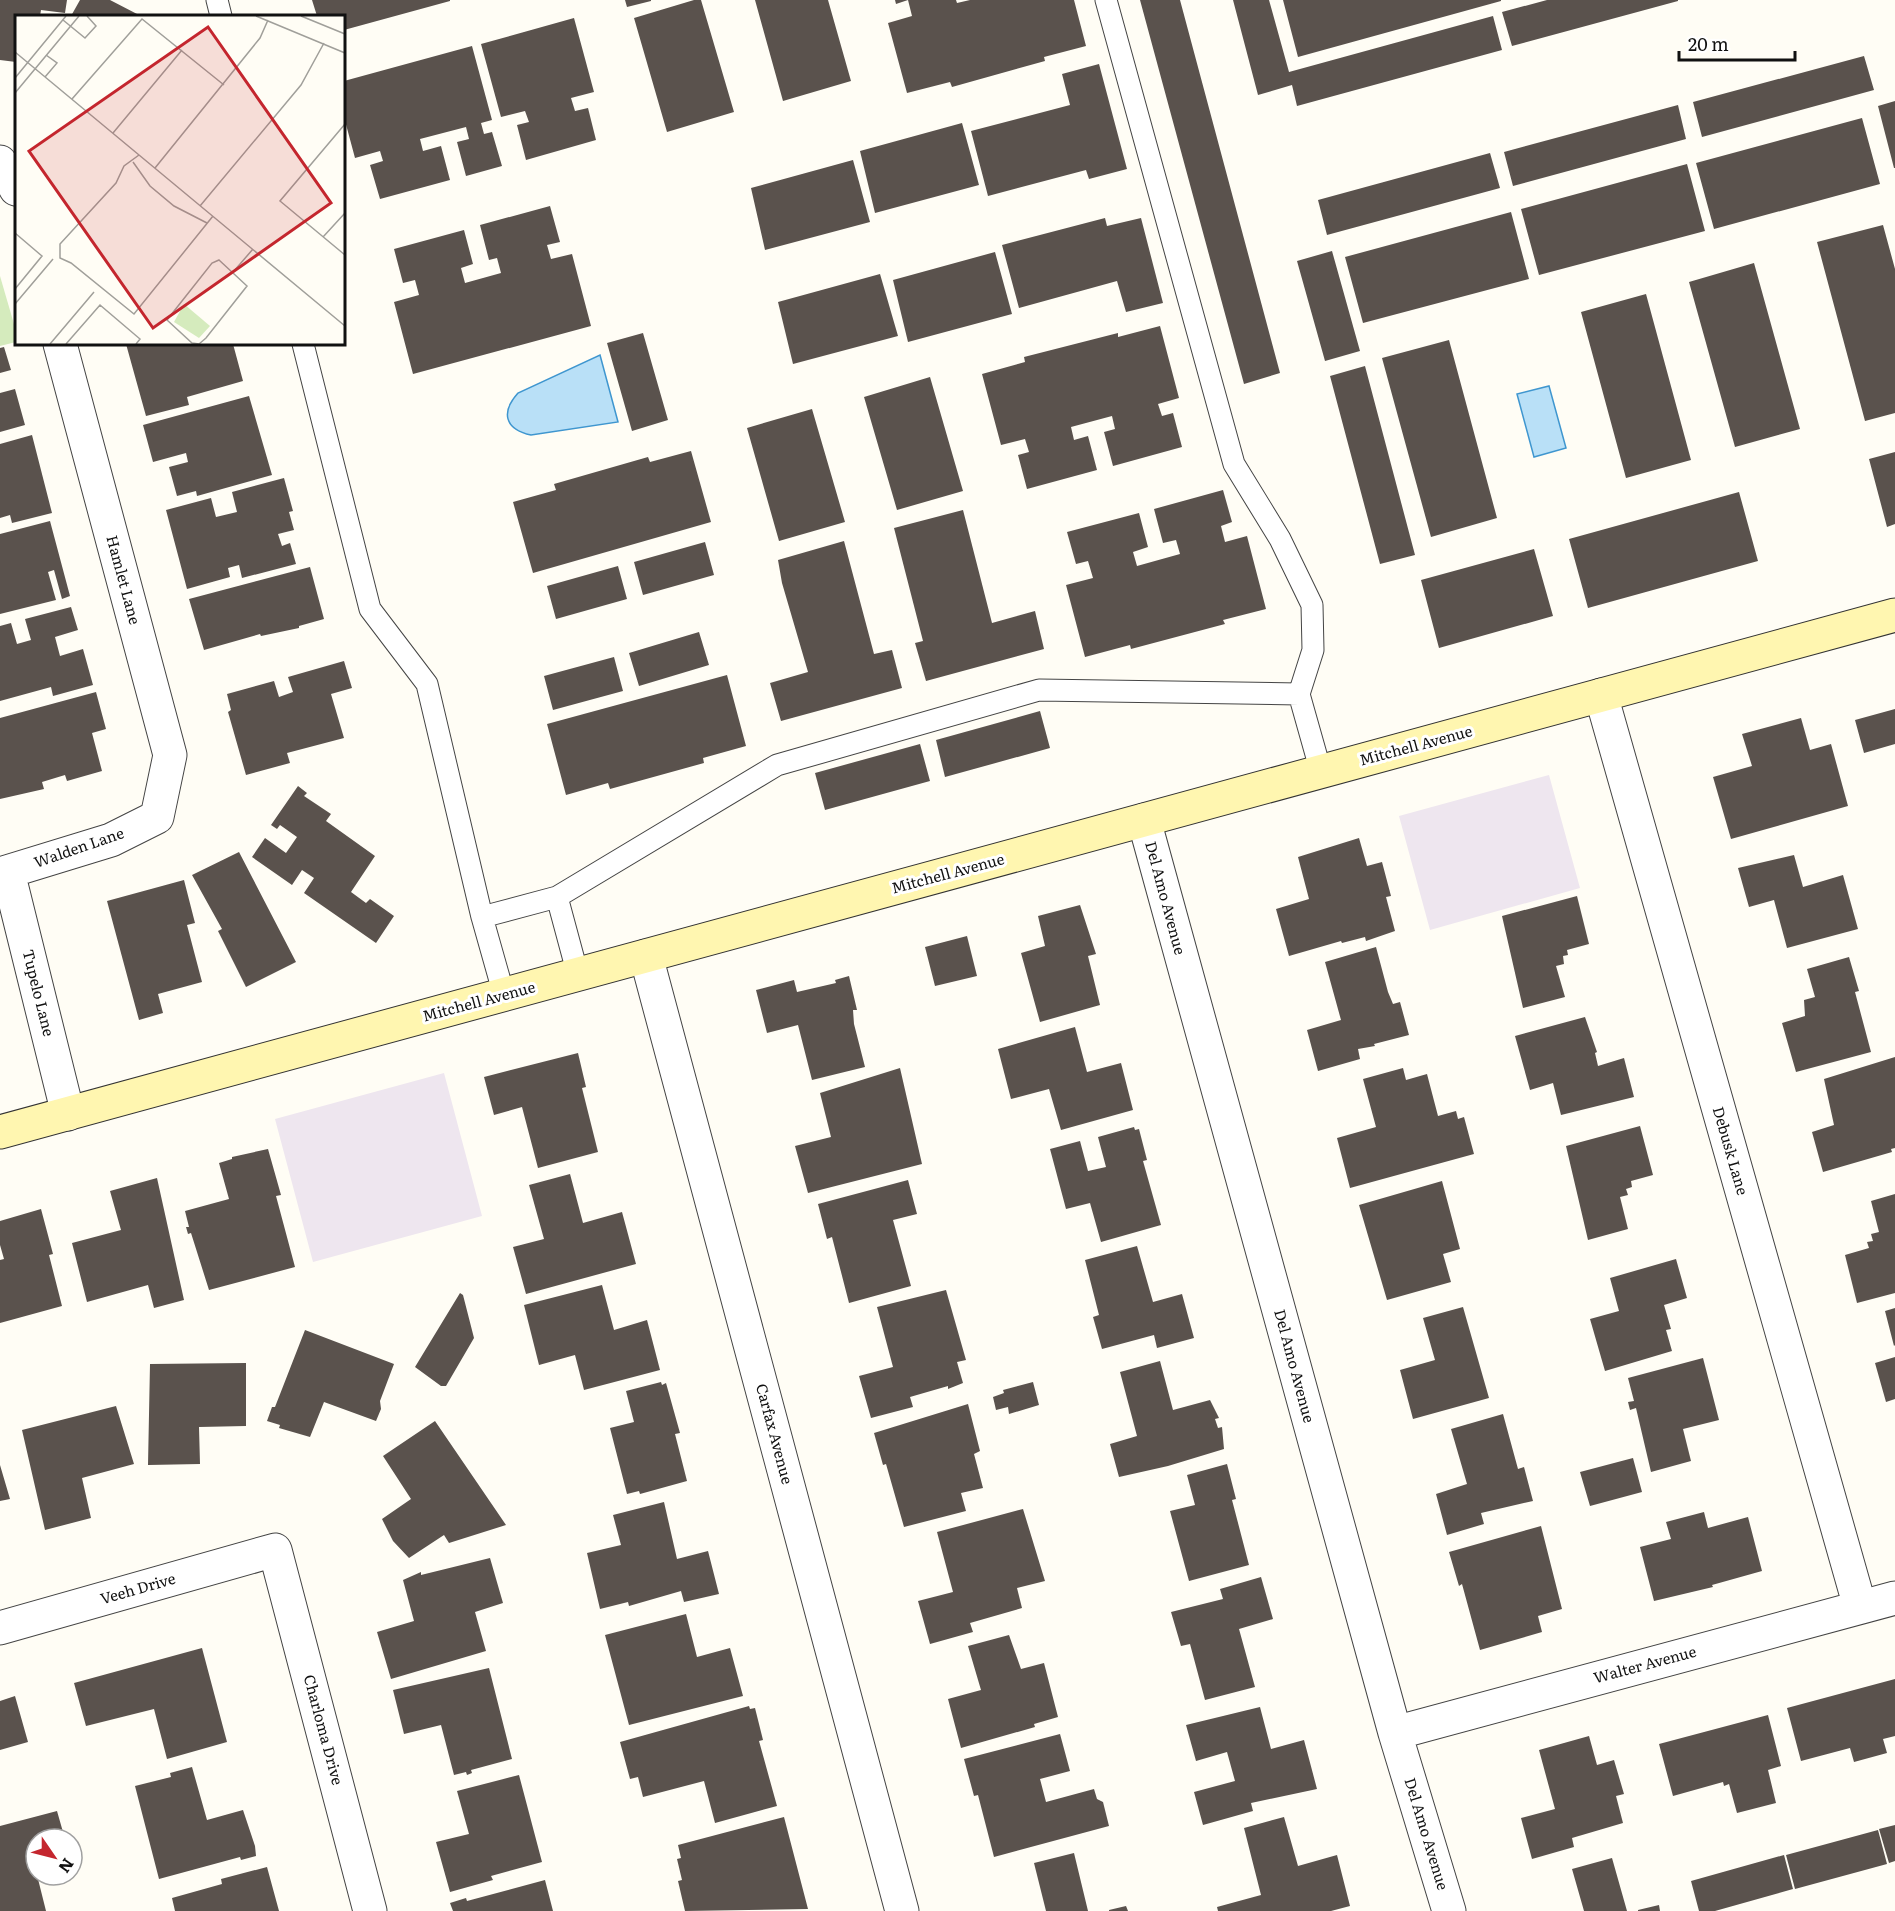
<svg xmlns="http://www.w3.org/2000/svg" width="1895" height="1911" font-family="Literata,serif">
  <rect width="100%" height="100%" fill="#fffdf5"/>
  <!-- industrial -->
  <path fill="#eee6ef" d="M1549 775 1580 888 1430 930 1399 816Z
    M444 1073 482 1216 313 1262 275 1119Z"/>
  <!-- green -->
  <path fill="#d5ebbd" d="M0 276 16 331V342L0 346Z"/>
  <!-- water -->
  <path fill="#b9e0f7" stroke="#3f96cf" stroke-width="1.5" d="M600 355 618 422 531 435C504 429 501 412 518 393Z
    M1549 386 1566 448 1534 457 1517 394Z"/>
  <!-- building -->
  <path fill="#5a524d" d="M0 0H67L65 13 41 10 40 16H16V62L0 60Z
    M80 0H110L139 15 71 16Z
    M312 0H450V1L344 30V16H317Z
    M625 0H651V1L627 7Z
    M694 0H701L734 112 667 132 634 18Z
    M755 0H828L851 81 783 101Z
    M895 0H956L957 3 970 0H1074L1086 46 1044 57 1045 61 952 87 950 82 907 93 888 23 912 16 908 0 896 4Z
    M1140 0H1180L1280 373 1244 384Z
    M1233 0H1269L1289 72 1493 16 1502 50 1297 106 1292 85 1258 95Z
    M1283 0H1501V1L1298 57Z
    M1547 0H1678V1L1512 46 1502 12Z
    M574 18 594 92 571 98 575 111 588 108 596 140 526 160 517 125 529 122 525 111 501 117 481 44Z
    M472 46 492 120 481 123 484 134 492 132 502 166 466 176 457 142 469 139 466 127 420 139 423 151 441 146 450 180 380 199 370 165 383 161 380 151 355 158 344 117V81Z
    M1864 56 1874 90 1702 137 1693 102Z
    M1099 64 1127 169 1089 179 1086 170 988 196 971 131 1070 105 1062 74Z
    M1895 101V168H1894L1878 106Z
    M1678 105 1686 139 1513 186 1504 152Z
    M1862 118 1880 184 1714 229 1696 163Z
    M962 123 979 185 875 213 860 151Z
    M1490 153 1500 188 1327 235 1318 200Z
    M853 160 870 222 765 250 751 188Z
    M1687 164 1705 231 1539 275 1521 209Z
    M550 206 560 242 547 245 551 259 572 254 591 326 413 374 394 302 419 295 415 280 403 283 394 249 464 230 473 264 461 268 465 283 501 273 497 258 489 260 480 225Z
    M1511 212 1529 279 1363 323 1345 257Z
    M1105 218 1107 226 1141 218 1163 303 1126 312 1117 281 1019 308 1002 245Z
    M1883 225 1895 269V413L1865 421 1817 242Z
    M1332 251 1360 351 1325 361 1297 261Z
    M995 252 1012 314 908 342 893 280Z
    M1754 263 1800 429 1735 447 1689 282Z
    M880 274 898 336 793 364 778 302Z
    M1646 294 1691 460 1626 478 1581 312Z
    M1160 326 1179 398 1158 404 1162 416 1173 413 1182 447 1113 466 1104 432 1115 429 1112 416 1071 427 1074 440 1088 436 1097 470 1027 489 1018 455 1029 452 1025 439 1001 445 982 374 1025 362 1024 357 1118 333V337Z
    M643 333 668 420 632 431 607 343Z
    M1449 340 1497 518 1431 537 1382 358Z
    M126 344H233L243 381 187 397 189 405 146 416Z
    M4 347 11 370 0 373V348Z
    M1365 366 1415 555 1380 564 1330 376Z
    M930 377 963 491 897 510 864 397Z
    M15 389 25 425 0 432V393Z
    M249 396 272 475 197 496 196 491 177 496 169 467 188 462 186 453 153 462 143 425Z
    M812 409 845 522 779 541 747 428Z
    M32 435 52 513 12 523 10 515 0 518V444Z
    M691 451 711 522 533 573 513 502 556 490 554 484 648 457 650 462Z
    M1895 452V524L1887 527 1869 459Z
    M284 478 293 511 289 512 294 530 278 534 282 546 290 543 296 564 242 578 239 565 228 568 230 577 187 589 166 510 211 498 216 517 237 512 232 492Z
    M1223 490 1232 522 1221 526 1225 542 1247 536 1266 609 1223 620 1225 624 1131 649 1130 645 1085 657 1066 585 1093 578 1088 561 1076 564 1067 532 1139 513 1148 547 1133 552 1137 566 1180 554 1176 540 1163 543 1154 509Z
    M1739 492 1758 561 1588 608 1569 539Z
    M963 510 992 623 1035 611 1044 649 926 681 915 643 923 641 894 528Z
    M50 521 70 596 62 599 54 570 48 572 56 600 0 614V534Z
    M844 541 874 654 892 650 902 688 781 721 770 683 808 672 782 583 778 560Z
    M705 542 714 575 643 595 634 562Z
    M1534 549 1553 616 1439 648 1421 580Z
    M618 566 627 599 556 619 547 586Z
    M310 567 324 619 299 626V628L261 636 260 634 204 650 189 599Z
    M71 607 78 630 55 637 60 656 83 649 93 685 53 696 51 687 0 701V626L11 623 17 644 31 640 25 619Z
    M699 632 709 665 639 686 629 653Z
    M614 657 623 691 553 710 544 676Z
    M344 661 352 688 331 694 344 738 287 753 290 763 246 775 228 712 231 710 227 694 274 681 279 697 293 692 288 677Z
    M727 675 746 746 703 758 704 763 610 789 608 783 566 795 547 724Z
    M96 692 106 729 92 733 102 771 67 781 65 775 42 782 44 789 0 799V718Z
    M1895 709V744L1864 753 1855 720Z
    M1040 711 1050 748 945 777 936 740Z
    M1801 718 1810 750 1831 744 1848 806 1731 839 1713 777 1752 766 1742 734Z
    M920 744 930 781 825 810 815 773Z
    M298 786 307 793 304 796 331 814 326 821 375 856 351 892 366 903 370 899 394 916 376 943 304 893 314 878 302 870 292 885 252 857 265 838 286 853 297 837 280 825 277 829 271 825Z
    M1359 838 1367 866 1382 862 1391 896 1386 897 1395 931 1366 941 1365 937 1342 943 1341 941 1289 956 1276 909 1309 899 1298 857Z
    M239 852 296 962 246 987 218 931 222 929 192 875Z
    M1794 855 1803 887 1843 875 1858 929 1787 948 1774 900 1749 907 1738 868Z
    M184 880 195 923 187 925 202 982 158 994 163 1013 139 1020 107 901Z
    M1577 896 1589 944 1567 950 1568 955 1563 956 1564 964 1556 966 1565 997 1523 1008 1502 916Z
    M1080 905 1096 954 1088 956 1100 1005 1040 1022 1021 953 1045 946 1038 916Z
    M967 936 977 976 935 986 925 947Z
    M1376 947 1388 992 1393 1004 1400 1002 1409 1035 1374 1044 1375 1046 1358 1049 1360 1059 1318 1071 1307 1030 1341 1020 1325 962Z
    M1849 957 1859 991 1855 992 1871 1052 1796 1072 1782 1023 1805 1016 1804 1000 1815 997 1807 969Z
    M849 976 857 1010H853L854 1024 865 1067 812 1080 798 1025 767 1033 756 990 794 980 797 992 836 983 835 980Z
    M1585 1017 1597 1052 1595 1053 1598 1066 1624 1058 1634 1097 1561 1115 1553 1083 1530 1090 1515 1036Z
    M1075 1027 1087 1072 1121 1063 1133 1110 1061 1130 1049 1089 1011 1099 998 1049Z
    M578 1053 586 1087 582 1088 598 1152 538 1168 522 1107 494 1115 484 1077Z
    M1895 1057V1148L1891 1149 1892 1152 1823 1172 1812 1132 1834 1125 1824 1079Z
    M900 1068 922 1164 808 1193 795 1146 831 1137 820 1093Z
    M1403 1068 1406 1080 1427 1074 1438 1116 1456 1111 1458 1119 1464 1117 1474 1154 1350 1188 1337 1138 1376 1127 1363 1079Z
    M1640 1126 1653 1175 1631 1181 1632 1187 1626 1189 1628 1195 1620 1197 1628 1229 1588 1240 1566 1146Z
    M1134 1127 1135 1130 1139 1129 1147 1160 1143 1161 1161 1225 1101 1242 1090 1203 1066 1209 1050 1149 1080 1141 1088 1171 1106 1167 1098 1137Z
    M268 1149 281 1195 276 1196 295 1267 209 1290 191 1233 188 1234 186 1227H189L185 1211 229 1199 219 1163 232 1159V1157Z
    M570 1174 583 1223 622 1212 636 1264 526 1294 513 1247 544 1239 529 1185Z
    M157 1178 184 1300 154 1308 148 1285 87 1302 72 1243 121 1230 110 1191Z
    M908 1180 917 1214 893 1220 911 1286 849 1303 832 1237 827 1239 818 1204Z
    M1442 1181 1460 1249 1443 1254 1451 1282 1387 1300 1359 1205Z
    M1895 1194V1293L1857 1303 1845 1255 1869 1248 1867 1242 1873 1241 1871 1234 1879 1232 1871 1201Z
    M41 1209 53 1254 49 1255 62 1306 0 1323V1260L4 1259 0 1245V1221Z
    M1137 1246 1153 1302 1182 1294 1194 1338 1157 1348 1154 1335 1102 1349 1093 1317 1099 1315 1085 1260Z
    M1676 1259 1687 1298 1664 1305 1671 1329 1666 1330 1672 1351 1605 1371 1590 1319 1619 1311 1610 1278Z
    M602 1285 614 1330 647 1320 660 1370 584 1390 575 1355 539 1365 524 1305Z
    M946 1290 966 1360 957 1362 963 1383 948 1389V1386L910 1397 913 1407 871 1418 859 1376 893 1367 877 1307Z
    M460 1293 463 1295 474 1338 446 1386H441L415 1367Z
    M1463 1307 1489 1398 1413 1419 1400 1370 1435 1360 1423 1318Z
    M1895 1308V1345L1894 1346 1885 1311Z
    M305 1330 394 1364 380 1401 381 1409 376 1421 324 1402 310 1437 279 1428 280 1425 267 1421 272 1407H275Z
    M1895 1357V1399L1886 1402 1875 1363Z
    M1703 1358 1719 1420 1683 1429 1691 1461 1651 1472 1636 1408 1630 1410 1628 1402 1634 1401 1628 1378Z
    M1160 1361 1173 1410 1210 1400 1219 1418 1215 1419 1218 1428 1222 1427 1224 1449 1168 1466 1119 1477 1110 1444 1137 1436 1120 1372Z
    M246 1363V1426L199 1427 200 1464 148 1465 150 1364Z
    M661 1382 662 1385 666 1383 680 1433 675 1434 687 1481 640 1494 639 1491 627 1494 610 1428 634 1422 626 1391Z
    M1033 1382 1039 1405 1009 1414 1008 1407 996 1410 993 1397 1004 1393 1003 1390Z
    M968 1404 980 1451 974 1454 983 1488 961 1493 966 1511 904 1527 886 1464 883 1465 874 1433Z
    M116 1406 134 1464 82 1478 91 1518 45 1530 22 1430Z
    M1503 1414 1518 1469 1524 1467 1533 1501 1481 1513 1484 1524 1447 1535 1436 1494 1467 1484 1451 1429Z
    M435 1421 506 1525 449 1543 444 1535 409 1558 393 1541 382 1519 411 1499 383 1456Z
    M1633 1458 1642 1492 1590 1506 1580 1472Z
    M1227 1464 1236 1499 1232 1500 1249 1565 1189 1581 1170 1511 1195 1505 1187 1475Z
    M0 1465 10 1499 0 1501Z
    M664 1502 677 1559 708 1551 719 1594 684 1602 681 1591 629 1606 628 1602 600 1609 587 1553 621 1545 613 1515Z
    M1023 1509 1045 1581 1017 1588 1022 1608 970 1623 973 1632 930 1644 918 1601 953 1592 937 1532Z
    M1704 1512 1708 1528 1748 1517 1762 1571 1712 1585 1713 1587 1654 1601 1640 1547 1671 1539 1666 1522Z
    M1541 1526 1562 1609 1538 1616 1542 1632 1480 1650 1462 1584 1459 1586 1449 1552Z
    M490 1558 503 1603 475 1612 486 1651 391 1679 377 1632 414 1621 403 1580 421 1572V1575Z
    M1261 1577 1273 1619 1239 1629 1255 1687 1205 1700 1190 1644 1181 1646 1171 1612 1223 1599 1220 1589Z
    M686 1614 697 1657 730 1648 743 1696 629 1725 605 1635Z
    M1009 1635 1021 1669 1044 1663 1058 1717 1034 1724 1035 1727 961 1748 948 1699 981 1690 968 1646Z
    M202 1648 227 1742 167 1759 154 1709 86 1726 74 1683Z
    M489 1668 512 1759 471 1770 472 1773 467 1775 466 1772 454 1775 441 1725 404 1734 393 1690Z
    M1895 1679V1736L1883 1739 1887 1753 1854 1762 1850 1748 1801 1761 1787 1708Z
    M15 1696 28 1742 0 1750V1701Z
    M749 1706 750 1709 755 1708 763 1740 759 1741 777 1806 715 1823 704 1781 643 1797 638 1777 630 1779 620 1742Z
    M1260 1707 1271 1749 1304 1740 1317 1789 1251 1803 1253 1811 1203 1825 1194 1792 1235 1781 1227 1752 1196 1761 1186 1725Z
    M1768 1715 1781 1766 1768 1770 1776 1803 1737 1813 1729 1784 1724 1786 1723 1782 1673 1796 1659 1744Z
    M1060 1734 1070 1771 1040 1779 1046 1802 1094 1789 1097 1799 1103 1802 1109 1826 994 1857 978 1795 974 1796 964 1759Z
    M1589 1736 1597 1765 1614 1760 1624 1794 1616 1796 1623 1823 1572 1838 1574 1847 1532 1859 1521 1818 1555 1809 1539 1750Z
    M192 1767 207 1820 243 1810 255 1846 256 1856 241 1860 240 1857 159 1879 135 1786 171 1777 170 1773Z
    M519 1775 542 1862 491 1876 493 1880 450 1892 436 1842 469 1834 457 1791Z
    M57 1811 65 1839H36V1875H48L38 1879 46 1911H0V1826Z
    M784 1817 808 1909 685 1911 678 1881 682 1880 677 1859 681 1858 678 1845Z
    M1284 1817 1298 1866 1337 1855 1350 1906 1331 1911H1218L1217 1907 1261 1895 1244 1828Z
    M1895 1825V1861L1889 1863 1879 1829Z
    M1878 1830 1887 1864 1795 1889 1786 1855Z
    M1074 1853 1088 1911H1046L1034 1863Z
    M1784 1855 1793 1889 1715 1911H1699L1691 1881Z
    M1612 1858 1627 1911H1584L1572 1869Z
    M267 1867 279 1911H175L172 1898 222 1884 221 1879Z
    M545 1880 553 1911H453L450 1903 466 1898 467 1901Z
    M1659 1905 1660 1911H1638V1910Z
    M1126 1906 1128 1911H1109V1910Z"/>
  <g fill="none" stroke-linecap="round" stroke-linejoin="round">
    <defs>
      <path id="lane" d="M217 0 221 16
        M1106 0 1234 464 1280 539 1312 605 1313 650 1299 694 1321 772
        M303 344 370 609 427 684 482 917 504 995
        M557 897 578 975
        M482 917 557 897 777 765 1039 690 1299 694"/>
      <path id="street" d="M0 162 16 189
        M1601 695 1860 1607
        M1144 820 1395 1733 1449 1911
        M8 872 68 1114
        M0 874 111 840 157 817 170 755 60 344
        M646 956 902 1911
        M0 1628 275 1550 370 1911
        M1395 1733 1895 1598"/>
      <path id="secondary" d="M0 1132 1895 615"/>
    </defs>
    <!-- lane casing -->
    <use href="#lane" stroke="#444" stroke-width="23"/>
    <!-- street casing -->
    <use href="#street" stroke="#444" stroke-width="35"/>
    <!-- secondary casing -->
    <use href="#secondary" stroke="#333" stroke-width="35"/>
    <!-- lane -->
    <use href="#lane" stroke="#fff" stroke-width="21"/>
    <!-- street -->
    <use href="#street" stroke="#fff" stroke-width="33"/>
    <!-- secondary -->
    <use href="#secondary" stroke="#fff6b0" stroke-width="33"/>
  </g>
  <g text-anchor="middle" stroke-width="6" stroke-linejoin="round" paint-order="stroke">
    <!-- street labels -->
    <g font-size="15" fill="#111" stroke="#fff">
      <text transform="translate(123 580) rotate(75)" y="5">Hamlet Lane</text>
      <text transform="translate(1416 746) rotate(-15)" y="5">Mitchell Avenue</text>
      <text transform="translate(79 848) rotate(-19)" y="5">Walden Lane</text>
      <text transform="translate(948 874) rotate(-15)" y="5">Mitchell Avenue</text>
      <text transform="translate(1165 898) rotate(75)" y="5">Del Amo Avenue</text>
      <text transform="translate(38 993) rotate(76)" y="5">Tupelo Lane</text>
      <text transform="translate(479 1002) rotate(-15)" y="5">Mitchell Avenue</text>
      <text transform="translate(1730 1151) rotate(74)" y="5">Debusk Lane</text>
      <text transform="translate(1294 1366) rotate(75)" y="5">Del Amo Avenue</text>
      <text transform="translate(774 1434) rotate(75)" y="5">Carfax Avenue</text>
      <text transform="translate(138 1589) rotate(-16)" y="5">Veeh Drive</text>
      <text transform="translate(1645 1665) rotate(-15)" y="5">Walter Avenue</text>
      <text transform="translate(323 1730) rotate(75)" y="5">Charloma Drive</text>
      <text transform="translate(1426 1834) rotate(73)" y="5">Del Amo Avenue</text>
    </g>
  </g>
  <!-- overview -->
  <g transform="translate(15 15)">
    <rect width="330" height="330" fill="#fffdf5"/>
    <path d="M169 289 195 311 184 323 159 307Z" fill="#d5ebbd"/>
    <path fill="none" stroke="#a09f9a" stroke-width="1.5" d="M241 1 330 38M286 1 330 19M48 5 70 23 81 11 72 1M0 37 330 311M30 62 42 48 31 40M0 63 51 1M0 78 64 1M57 84 127 4 209 70M330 109 265 186 330 240M98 118 167 35M124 140 109 151 101 168 45 229V243L56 248 119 299 198 201M118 147 135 171 159 191 192 208M140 153 245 23 253 5M185 191 286 70 309 28M0 218 27 241 0 274M308 222 330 198M204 245 232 271 191 323 184 329 177 328 152 305 197 248ZM219 256 238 234M0 289 38 244M35 329 79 277M51 329 85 290 125 324 121 329"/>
    <path fill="#c4262e" fill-opacity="0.15" stroke="#c4262e" stroke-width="3" d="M193 12 316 188 138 313 14 136Z"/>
    <rect width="330" height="330" fill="none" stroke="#111" stroke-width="3"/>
  </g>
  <!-- north arrow -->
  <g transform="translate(54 1857) rotate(125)"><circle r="28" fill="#ffffff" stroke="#a0a0a0" stroke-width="1.5"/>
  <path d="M0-4.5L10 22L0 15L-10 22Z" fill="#c4262e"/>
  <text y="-9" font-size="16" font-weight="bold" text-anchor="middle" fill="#111111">N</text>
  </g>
  <!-- scale -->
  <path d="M1679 51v9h116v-9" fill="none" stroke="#111111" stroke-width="3"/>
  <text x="1688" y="51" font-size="18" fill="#111111" stroke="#ffffff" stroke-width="4.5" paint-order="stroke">20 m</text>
</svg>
